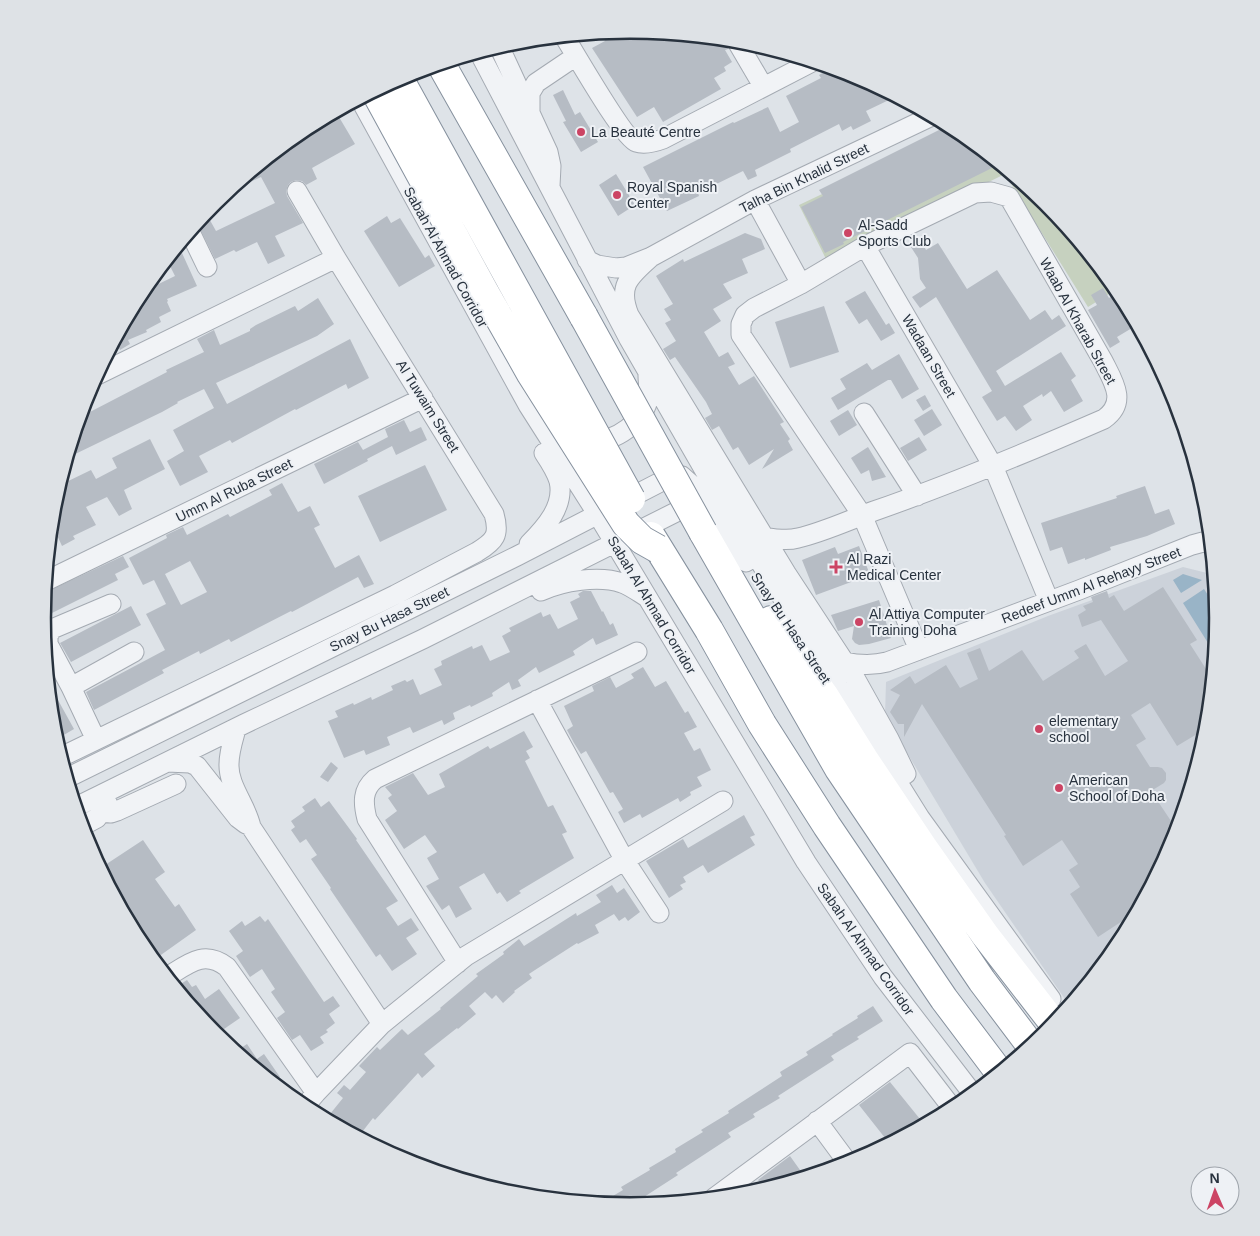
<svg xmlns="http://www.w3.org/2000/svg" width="1260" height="1236" font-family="Arial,sans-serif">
  <rect width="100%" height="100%" fill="#dee3e8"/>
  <!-- built -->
  <path fill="#ccd2da" d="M1183 567 1211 574 1214 579 1218 618 1207 733 1173 843 1119 945 1069 1005 985 883 885 716 886 682 1048 616Z"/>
  <!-- green -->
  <path fill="#c6d1bf" d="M957 130 1046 202 1117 289 1088 307 1005 174 827 261 799 205Z"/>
  <!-- water -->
  <path fill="#99b4c7" d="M1183 574 1202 580 1181 593 1173 580Z
    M1204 589 1217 609 1218 618 1215 650 1213 651 1183 603Z"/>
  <!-- building -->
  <path fill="#b6bcc4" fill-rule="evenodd" d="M630 30 725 39 728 49 725 50 732 62 724 67 726 71 714 78 721 89 663 122 654 107 637 117 592 48 605 41 600 33Z
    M831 68 834 73 840 70 855 75 887 92 891 99 866 111 871 121 853 130 851 126 842 131 839 124 790 149 791 152 755 170 757 176 748 180 743 171 698 193 699 196 667 211 643 167 733 122 734 123 768 107 780 132 799 122 786 96 821 78 819 75Z
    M563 90 575 115 580 112 598 142 581 152 563 122 566 121 553 95Z
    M336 112 355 144 312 168 317 179 306 185 302 181 296 180 291 182 288 185 286 191 287 196 303 223 275 236 285 256 268 264 257 242 236 252 234 250 215 259 197 223 206 213 216 231 275 203 261 177 239 187 237 184 269 157 270 159 291 150 287 143 304 129Z
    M949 125 957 129 983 151 992 168 843 242 844 244 825 253 801 207 823 196 819 190Z
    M616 174 635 205 618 216 599 185Z
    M387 216 391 223 400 218 425 258 429 255 435 266 399 287 364 231Z
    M745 233 761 239 765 249 742 259 748 273 723 284 732 298 713 309 721 321 704 332 719 357 728 352 735 364 728 367 739 385 754 376 784 422 780 424 790 439 788 441 793 450 762 469 774 449 749 465 738 447 733 450 719 426 712 430 705 418 712 414 706 402 675 357 670 360 663 349 676 341 665 323 671 320 664 309 673 304 656 276 683 259 684 262Z
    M919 238 926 250 938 243 967 289 997 270 1030 320 1045 310 1052 320 1059 315 1066 326 996 371 1005 386 1061 352 1076 376 1071 380 1083 401 1064 412 1051 391 1043 397 1042 394 1023 406 1032 420 1016 431 1005 416 997 421 982 397 992 391 936 297 920 308 912 297 926 288 920 279 918 258 909 244Z
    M174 252 176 256 182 253 197 286 167 299 168 301 167 302 171 311 159 317 161 322 146 330 147 332 128 340 130 344 120 350 115 340 140 293 175 276 167 260Z
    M1103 288 1109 298 1118 292 1137 325 1117 337 1120 342 1110 348 1088 310 1097 305 1091 295Z
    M865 291 886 325 889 323 895 333 881 341 867 319 859 324 845 302Z
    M318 298 334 324 317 336 216 383 227 404 350 339 369 378 348 389 346 384 296 410 295 409 232 443 230 440 199 456 208 472 180 486 167 461 184 451 173 430 214 408 204 389 177 402 178 403 162 412 67 458 84 403 88 413 167 372 166 370 204 352 197 339 214 330 220 345 250 331V329L256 325 295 306 298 311Z
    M824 306 839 352 790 368 775 322Z
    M899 354 919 389 902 399 891 380H888L838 410 831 398 846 389 840 379 867 363 872 370Z
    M925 395 931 406 923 411 916 400Z
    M932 409 942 425 924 436 914 420Z
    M848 410 857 425 839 436 830 421Z
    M404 420 410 432 421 427 427 440 396 455 392 446 367 459 368 461 324 484 314 464 358 442 363 450 388 437 385 429Z
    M919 437 927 450 908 461 900 448Z
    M150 439 165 469 124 490 132 509 119 516 107 497 86 507 96 525 73 536 75 539 62 546 56 533 59 532 52 518 53 503 58 486 91 470 96 479 117 468 112 458Z
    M868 447 886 477 872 481 869 470 861 474 851 458Z
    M425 465 447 510 380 542 358 496Z
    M282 483 298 512 310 506 320 525 314 528 335 568 359 555 374 584 364 588 358 577 292 612 291 611 231 642 229 639 200 654 199 651 162 670 164 673 94 710 86 692 165 650 146 614 166 604 154 580 143 585 129 558 167 538 166 535 183 527 187 535 228 514 230 517 272 495 269 490ZM190 561 207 592 181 605 165 574Z
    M1145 486 1155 514 1169 509 1175 524 1147 536 1110 547 1111 550 1085 560V558L1068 564 1062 547 1050 551 1041 523 1117 498 1116 496Z
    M859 546 870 575 816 595 802 560 835 547 838 554Z
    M123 556 129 567 115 574 118 580 42 618 44 593Z
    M1163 587 1197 640 1190 644 1206 669 1213 664 1207 728 1177 746 1150 703 1131 715 1146 739 1136 745 1150 767H1158L1162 768 1166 773V780L1164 783 1151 791 1177 830 1173 843 1136 912 1098 937 1070 894 1080 887 1069 870 1078 864 1062 840 1023 866 1004 836 1006 835 922 704 904 737V724H898L890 712 900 695 890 690 910 676 915 684 946 665 960 688 978 679 967 653 980 648 989 671 1022 650 1043 681 1079 658 1074 651 1086 644 1105 676 1128 661 1101 620 1082 627 1078 615 1086 610 1083 606 1093 602 1091 597 1107 591 1109 598 1114 595 1124 611Z
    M583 591H591L602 612 603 611 610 625 613 623 618 635 596 645 593 638 573 651 575 655 539 673 536 667 518 680 521 686 512 690 509 682 492 693 493 696 471 707 470 705 453 713 455 719 444 725 442 720 413 733 410 727 387 737 390 745 366 755 364 750 344 758 328 721 338 717 335 711 353 703 354 705 371 697 372 700 393 690 391 686 405 680 407 682 413 679 420 695 442 685 434 669 442 665 441 661 472 646 473 649 482 645 490 661 510 652 502 636 511 631 509 628 541 612 543 617 550 614 558 629 578 619 570 602 580 597 578 594Z
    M879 600 891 638 869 644 859 645 855 643 852 639 854 626 838 631 831 615Z
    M131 606 141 625 71 662 60 643Z
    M643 667 655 687 666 681 685 713 688 711 697 727 684 733 694 751 700 748 711 770 697 777 702 786 690 792 691 795 680 802 678 798 642 818 640 814 624 823 618 812 623 809 613 792 610 793 586 751 581 754 574 743 567 730 573 726 564 706 594 691 592 686 610 677 616 688 634 678 631 674Z
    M48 682 74 729 57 739 53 732Z
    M524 731 533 747 526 751 530 758 525 761 548 807 553 805 567 832 562 834 574 858 519 891 521 893 507 902 500 892 497 894 484 873 459 887 472 909 456 918 449 905 442 910 426 886 439 879 427 858 437 852 425 835 404 849 385 820 397 811 388 798 392 795 385 787 413 773 428 795 445 787 439 774 488 746 490 749Z
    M331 762 338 768 328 782 320 777Z
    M315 798 321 807 329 801 357 839 356 840 398 901 386 908 398 926 411 918 419 930 406 938 417 954 392 971 380 954 376 957 330 889 331 888 311 859 317 855 306 839 300 843 291 830 295 827 291 821 305 811 302 807Z
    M744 815 755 835 750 837 755 845 708 873 703 865 683 877 686 882 680 885 683 889 669 898 646 861 683 839 688 848Z
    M143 840 165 872 155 879 175 907 179 904 196 930 158 957 147 941 141 944 118 901 123 897 102 867Z
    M612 885 617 893 624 888 640 912 628 921 625 917 619 921 614 914 595 925 599 933 578 944 577 943 535 970 529 974 532 978 514 991 515 992 503 1003 496 995 492 999 485 992 469 1006 476 1014 458 1029 457 1028 424 1054 435 1066 422 1078 418 1073 375 1120 373 1118 359 1136 326 1119 343 1098 337 1093 344 1085 350 1090 366 1072 359 1066 377 1047 380 1050 402 1029 408 1035 441 1009 440 1008 478 976 476 974 504 954 503 952 519 939 524 946 576 913 577 916 601 902 596 895Z
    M260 916 265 922 268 919 324 1002 333 996 340 1006 329 1014 335 1023 326 1030 328 1032 320 1037 324 1043 311 1051 300 1035 292 1040 277 1018 285 1012 271 992 275 989 262 969 250 977 236 956 243 951 229 931 242 921 245 926Z
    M187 980 192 987 196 985 205 999 219 989 240 1018 224 1029 238 1050 247 1044 257 1059 264 1054 280 1077 273 1082 214 1034 176 987Z
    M873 1006 883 1021 857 1037 859 1039 831 1056 834 1060 778 1096 780 1098 753 1114 755 1117 728 1133 731 1137 676 1173 678 1175 630 1206 601 1203 623 1190 621 1187 650 1170 649 1168 676 1152 675 1149 703 1132 701 1130 729 1113 728 1111 782 1076 780 1072 808 1055 806 1052 833 1035 832 1034 858 1018 857 1016Z
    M890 1082 924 1124 889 1143 859 1105Z
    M790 1156 800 1170 777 1185 765 1189 758 1180Z"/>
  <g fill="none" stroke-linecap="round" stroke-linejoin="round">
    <defs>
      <path id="minor" d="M564 36C575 53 623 138 636 142 645 145 655 142 663 139L812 62
        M736 40 763 86
        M499 46 548 152 551 166 550 186
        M479 52 629 339 725 506 920 818 1051 999
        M360 99 528 405 598 515 806 862 883 977 973 1094
        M530 112V93L536 83 576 56
        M755 200 801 284
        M190 232 207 267
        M865 246 993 466 1049 601
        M651 257C630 276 617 285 629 315L786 573 855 678 889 739 906 774
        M587 260 597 265 616 268 626 267 651 257 755 200 932 116
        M97 375 336 258
        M864 413 917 496
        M589 442C616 442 645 422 649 395 649 388 648 381 648 375
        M764 537C775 539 787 541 798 538 824 532 849 520 874 511 952 484 1028 452 1104 419 1128 402 1113 381 1103 361L1009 197 991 192 975 193 865 246 801 284 754 308 745 315 741 324V335L862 515 919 650
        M529 544C545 528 565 506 559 481 556 471 550 462 544 453
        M46 581 423 398
        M541 591C562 581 599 575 622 583 630 586 637 591 645 596
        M844 662C859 665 872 666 887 662L1079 590 1192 545 1203 542 1211 544
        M71 687 134 652
        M537 700 625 861 659 913
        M236 729C233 740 229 752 229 764 228 786 247 806 251 827L382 1024
        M96 740 71 687 48 644V636L52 629 111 604
        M61 757 395 595 477 552C495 541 500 535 494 514L336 258 297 191
        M167 762 190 763 197 766 238 818 246 824
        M67 778 517 556 674 475 682 476 691 484 746 562
        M76 807 244 724 423 639 700 500
        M101 812 111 813 117 811 176 784
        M82 826 97 818 107 802
        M458 963 367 819C363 803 362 790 375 779L637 652
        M167 977C188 964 204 949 227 967L316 1093
        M304 1107 316 1093 382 1024 466 956 723 801
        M817 1121 848 1163
        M714 1198 910 1053 953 1109"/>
      <path id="highway" d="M441 64 584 317
        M703 532 839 769 982 981 1031 1046
        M651 536 709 630 762 724 827 826 944 999 999 1072
        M771 620 824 695 864 759 923 847 985 935 1054 1024"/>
    </defs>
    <!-- minor casing -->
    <use href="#minor" stroke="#a4aab2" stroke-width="21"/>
    <!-- highway casing -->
    <use href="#highway" stroke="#86919e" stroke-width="30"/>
    <!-- minor -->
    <use href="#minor" stroke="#f1f3f6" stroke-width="19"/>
    <!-- highway -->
    <use href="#highway" stroke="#fff" stroke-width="28"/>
    <defs>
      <path id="highway-bridge" d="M399 78 631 499
        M375 91 484 291 531 374 626 524 642 540 658 549
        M584 317 703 532"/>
    </defs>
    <!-- highway-bridge casing -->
    <use href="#highway-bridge" stroke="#86919e" stroke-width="30" stroke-linecap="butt"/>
    <!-- highway-bridge -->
    <use href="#highway-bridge" stroke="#fff" stroke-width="28"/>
  </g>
  <!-- markers -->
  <g fill="#cc4464" stroke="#eef1f5" stroke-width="2">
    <circle cx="581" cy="132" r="5"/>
    <circle cx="617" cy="195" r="5"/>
    <circle cx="848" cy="233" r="5"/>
    <path d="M833.5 559.5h5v5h5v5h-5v5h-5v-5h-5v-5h5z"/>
    <circle cx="859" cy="622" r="5"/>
    <circle cx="1039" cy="729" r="5"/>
    <circle cx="1059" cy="788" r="5"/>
  </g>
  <g text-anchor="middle" stroke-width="4" stroke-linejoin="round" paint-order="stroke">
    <!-- poi labels -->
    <g font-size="14" fill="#28323e" stroke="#eef1f5" text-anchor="start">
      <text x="591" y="137">La Beauté Centre</text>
      <text x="627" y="192">Royal Spanish<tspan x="627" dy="16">Center</tspan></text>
      <text x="858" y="230">Al-Sadd<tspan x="858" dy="16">Sports Club</tspan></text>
      <text x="847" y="564">Al Razi<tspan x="847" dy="16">Medical Center</tspan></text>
      <text x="869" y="619">Al Attiya Computer<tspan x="869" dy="16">Training Doha</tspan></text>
      <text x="1049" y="726">elementary<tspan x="1049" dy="16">school</tspan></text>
      <text x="1069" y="785">American<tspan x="1069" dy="16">School of Doha</tspan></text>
    </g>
    <!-- street labels -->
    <g font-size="14" fill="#28323e" stroke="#eef1f5">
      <text transform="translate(804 178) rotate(-26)" y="5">Talha Bin Khalid Street</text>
      <text transform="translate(446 257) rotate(61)" y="5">Sabah Al Ahmad Corridor</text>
      <text transform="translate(1078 321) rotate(61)" y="5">Waab Al Kharab Street</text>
      <text transform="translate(929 356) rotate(60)" y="5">Wadaan Street</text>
      <text transform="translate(428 406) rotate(58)" y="5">Al Tuwaim Street</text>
      <text transform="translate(234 490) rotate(-26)" y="5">Umm Al Ruba Street</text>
      <text transform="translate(1091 585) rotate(-21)" y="5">Redeef Umm Al Rehayy Street</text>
      <text transform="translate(652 605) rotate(59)" y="5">Sabah Al Ahmad Corridor</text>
      <text transform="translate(389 619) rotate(-26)" y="5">Snay Bu Hasa Street</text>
      <text transform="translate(791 628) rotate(56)" y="5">Snay Bu Hasa Street</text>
      <text transform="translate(866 949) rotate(55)" y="5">Sabah Al Ahmad Corridor</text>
    </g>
  </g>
  <!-- crop -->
  <path d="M0 0H1260V1236H0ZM51 618a579 579 0 1 1 1158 0a579 579 0 1 1-1158 0Z" fill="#dee2e6" fill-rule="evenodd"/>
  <path fill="none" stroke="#28323e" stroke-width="2.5" d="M51 618a579 579 0 1 1 1158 0a579 579 0 1 1-1158 0Z"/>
  <!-- north arrow -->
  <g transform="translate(1215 1191) rotate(358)"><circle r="24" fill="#eef1f5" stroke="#9fa5ac"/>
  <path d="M0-4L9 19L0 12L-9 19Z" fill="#cc4464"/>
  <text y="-8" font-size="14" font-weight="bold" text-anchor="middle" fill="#28323e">N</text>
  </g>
</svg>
